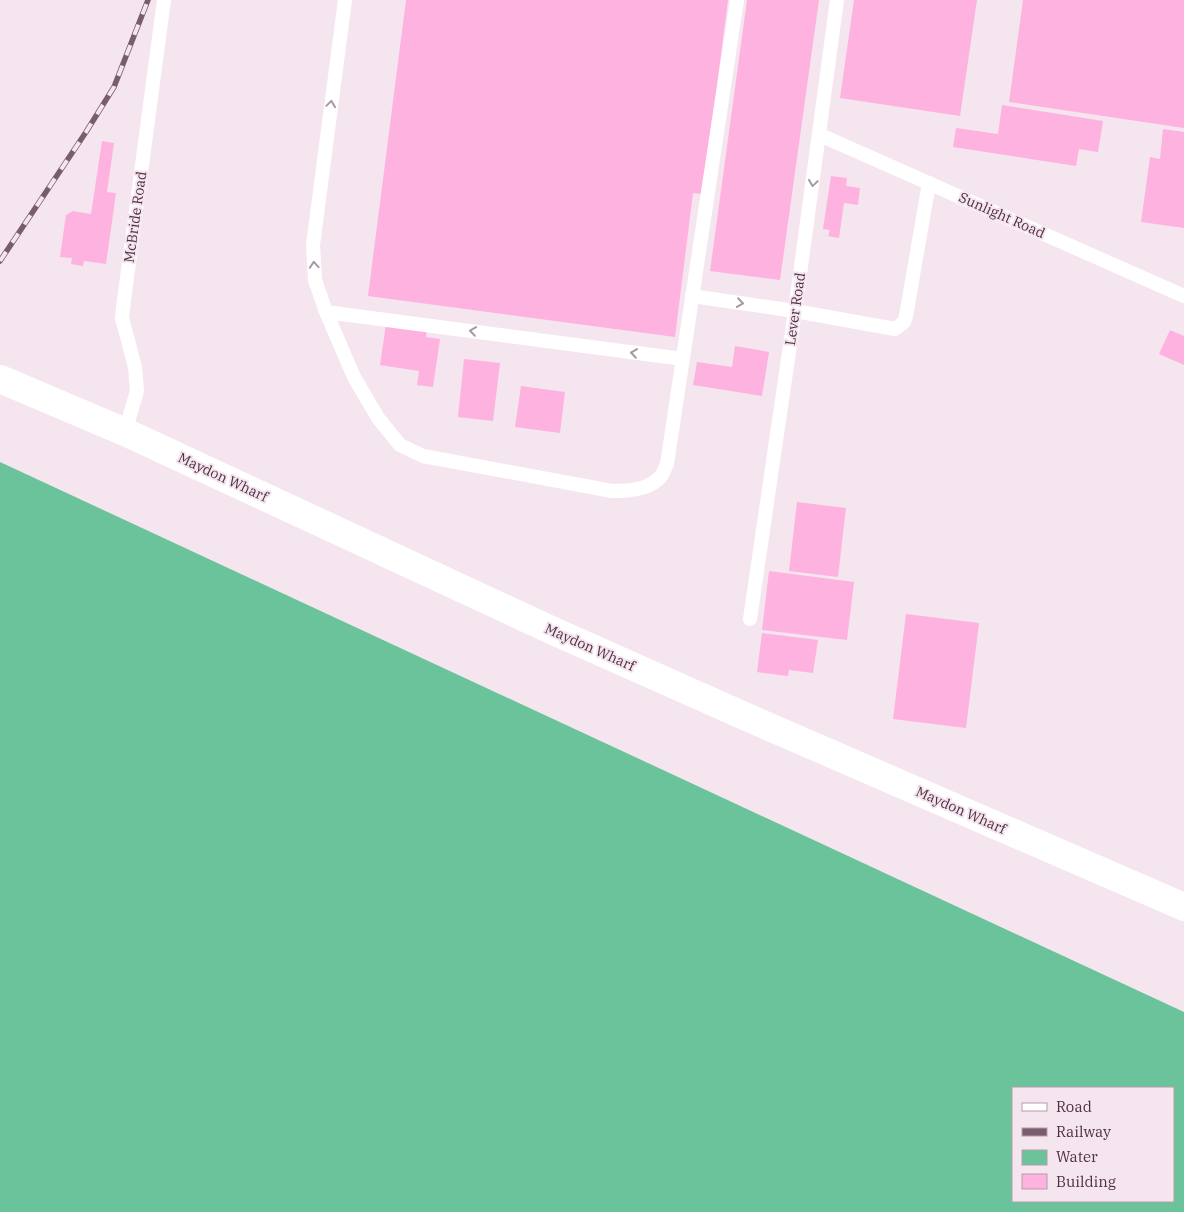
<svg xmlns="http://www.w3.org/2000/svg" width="1184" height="1212" font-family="'IBM Plex Serif',serif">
  <rect width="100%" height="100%" fill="#f5e5ef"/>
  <!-- water -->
  <path fill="#6ac39a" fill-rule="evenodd" d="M0 462 1184 1012V1212H0ZM1013 1088H1173V1201H1013Z"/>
  <!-- building -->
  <path fill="#feb2e0" d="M406 0H728L703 194 693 193 675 337 368 296Z
    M747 0H819L780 280 710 271Z
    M854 0H977L960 116 840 98Z
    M1023 0H1184V128L1009 102Z
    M1002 105 1103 121 1098 152 1079 149 1076 166 953 147 956 128 998 134Z
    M1163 129 1184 132V228L1141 222 1150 157 1160 159Z
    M102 141 114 143 107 192 116 193 106 264 84 261 83 266 71 264 72 258 60 257 66 215 73 211 91 214Z
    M831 176 847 178 846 186 860 188 858 205 844 203 839 238 828 236 830 230 823 229Z
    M386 324 427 330 426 337 440 339 433 387 417 385 419 371 380 365Z
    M1170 330 1184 336V365L1159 354Z
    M735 346 769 352 762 396 693 385 697 362 732 367Z
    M464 359 500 363 493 421 458 417Z
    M521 386 565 392 560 433 515 427Z
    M797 502 846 508 838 577 789 571Z
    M769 571 854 582 847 640 762 630Z
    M906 614 979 623 966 728 893 719Z
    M762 633 818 640 813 673 789 670 788 676 757 672Z"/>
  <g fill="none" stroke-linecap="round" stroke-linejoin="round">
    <!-- service -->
    <path stroke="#fff" stroke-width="14" d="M345 0 313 245 315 280 326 312 354 377 378 418 400 445 423 456 612 491C628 491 651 490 662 475 664 472 665 467 667 464L737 0
      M820 135 1184 296
      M692 296 795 311 895 329 904 322 906 316 929 183
      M326 312 683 359
      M125 432 137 391 135 367 122 318 124 300 164 0
      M750 619 795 311 837 0"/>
    <!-- minor -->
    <path stroke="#fff" stroke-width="28" d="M0 379 125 432 549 629 742 715 1184 907"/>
    <defs>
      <path id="rail" d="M0 261 86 132 114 87 148 0"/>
    </defs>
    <!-- rail casing -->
    <use href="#rail" stroke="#785d6e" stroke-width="5.5"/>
    <!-- rail -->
    <use href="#rail" stroke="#f5e5ef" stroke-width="4" stroke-dasharray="11" stroke-linecap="butt"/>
  </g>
  <!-- one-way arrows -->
  <defs><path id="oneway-chevron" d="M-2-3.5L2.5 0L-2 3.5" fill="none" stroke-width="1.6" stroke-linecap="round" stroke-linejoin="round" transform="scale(1.25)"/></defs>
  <g stroke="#a798a1">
    <use href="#oneway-chevron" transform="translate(331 104) rotate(-82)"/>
    <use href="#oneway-chevron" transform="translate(813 183) rotate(98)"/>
    <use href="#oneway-chevron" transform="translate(314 265) rotate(-94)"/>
    <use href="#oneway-chevron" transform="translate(740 303) rotate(8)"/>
    <use href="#oneway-chevron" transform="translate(473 331) rotate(-172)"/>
    <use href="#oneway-chevron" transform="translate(634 353) rotate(-172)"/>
  </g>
  <g text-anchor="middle" stroke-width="4" stroke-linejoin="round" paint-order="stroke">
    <!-- street labels -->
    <g font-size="14" fill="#4f3043" stroke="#f5e5ef">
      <text transform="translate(1002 215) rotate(24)" y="5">Sunlight Road</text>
      <text transform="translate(135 217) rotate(-82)" y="5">McBride Road</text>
      <text transform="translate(795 309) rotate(-82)" y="5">Lever Road</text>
      <text transform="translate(223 477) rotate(25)" y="5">Maydon Wharf</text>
      <text transform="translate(590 647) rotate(24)" y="5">Maydon Wharf</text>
      <text transform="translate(961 810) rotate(24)" y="5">Maydon Wharf</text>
    </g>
  </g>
  <!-- legend -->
  <rect x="1012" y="1087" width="162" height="115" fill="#f5e5ef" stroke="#b39daa"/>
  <rect x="1022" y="1103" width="25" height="8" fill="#ffffff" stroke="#b39daa"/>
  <text x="1056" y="1112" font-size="15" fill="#4f3043">Road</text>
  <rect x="1022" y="1128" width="25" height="8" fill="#785d6e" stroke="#b39daa"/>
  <text x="1056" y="1137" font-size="15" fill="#4f3043">Railway</text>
  <rect x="1022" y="1150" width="25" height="15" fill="#6ac39a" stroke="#b39daa"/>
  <text x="1056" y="1162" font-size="15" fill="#4f3043">Water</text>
  <rect x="1022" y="1174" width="25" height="15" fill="#feb2e0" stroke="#b39daa"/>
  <text x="1056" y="1187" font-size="15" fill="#4f3043">Building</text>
</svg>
